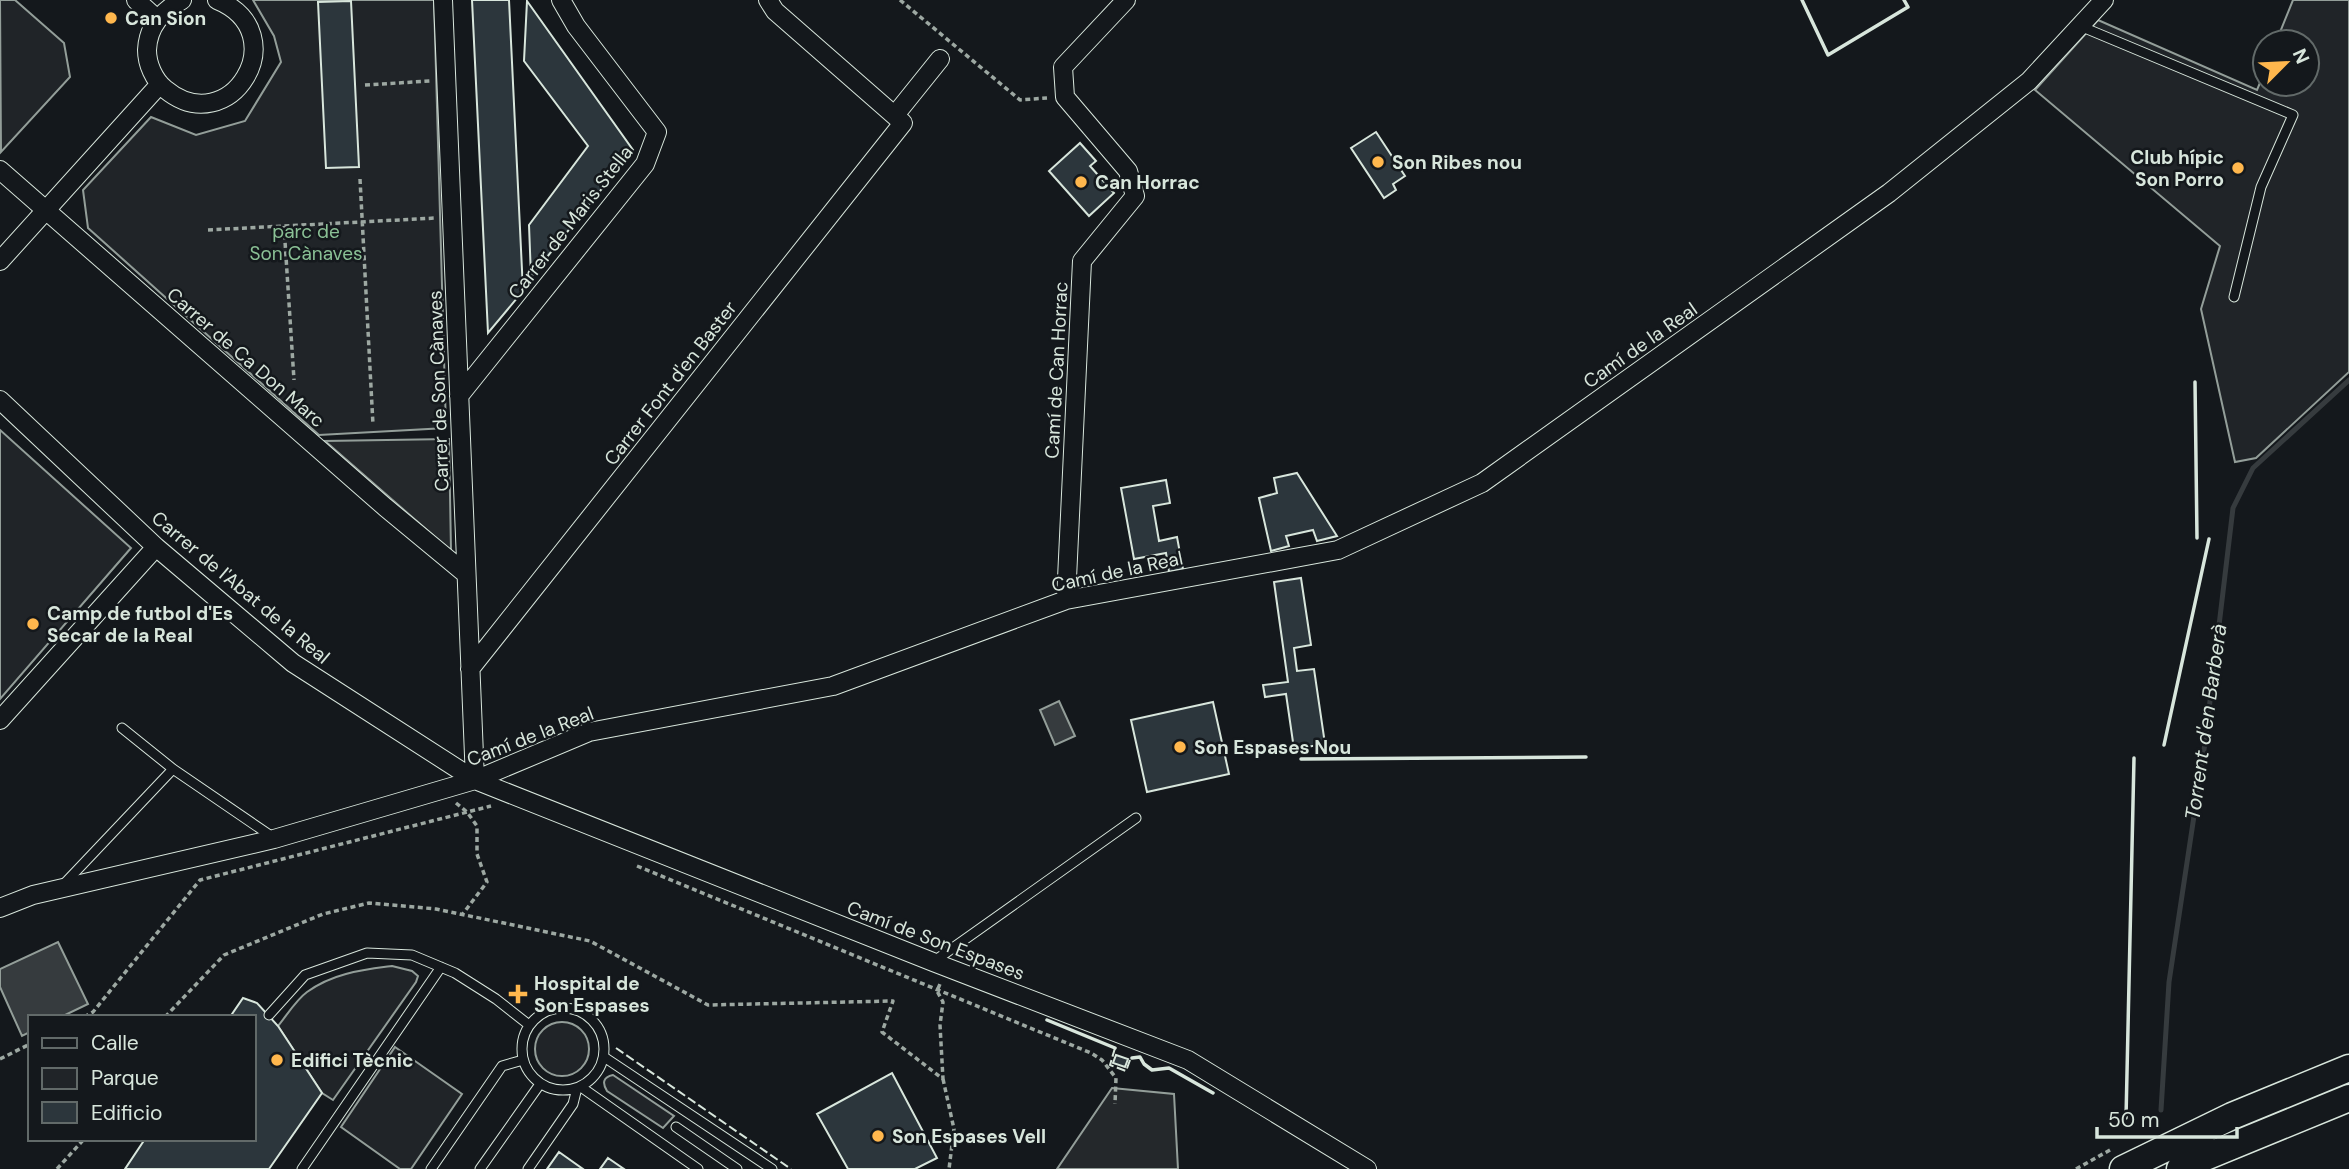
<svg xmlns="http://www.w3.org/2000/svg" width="2349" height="1169" font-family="'DM Sans',sans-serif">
  <rect width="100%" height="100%" fill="#14181c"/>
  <!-- green -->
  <path fill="#202428" stroke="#939e99" stroke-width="2" d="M0 0H15L64 43 70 77 1 152Z
    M253 0H434L446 428 319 435 88 228 83 190 151 117 196 135 245 121 281 62 274 36Z
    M2293 0H2349V372L2256 458 2235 462 2201 309 2220 246 2035 90 2098 20 2257 90 2265 71V84H2307V42H2276Z
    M0 430 131 548 0 699Z
    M392 966 412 971 418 976 416 982 333 1100 322 1093 278 1026C287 1015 296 1000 307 992 333 973 362 970 392 966Z
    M535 1049a27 27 0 1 1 54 0a27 27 0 1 1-54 0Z
    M395 1047 462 1094 411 1169H400L341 1127Z
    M613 1075 674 1116 663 1128 607 1091C602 1083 603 1077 613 1075Z"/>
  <!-- parking -->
  <path fill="#24282b" stroke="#939e99" stroke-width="2" d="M449 439 451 551 325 441Z
    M1112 1088 1174 1094 1178 1169H1057Z"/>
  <!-- water -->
  <path fill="#363b3e" stroke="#939e99" stroke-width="2" d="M1059 701 1075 736 1055 745 1040 710Z
    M58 942 88 1004 61 1017H30V1032L22 1036 0 987V969Z"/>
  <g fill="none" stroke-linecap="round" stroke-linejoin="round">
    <!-- stream -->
    <path stroke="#363b3e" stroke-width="5" d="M2161 1110 2169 982 2205 743 2233 508 2253 468 2349 380"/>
  </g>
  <!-- building -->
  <path fill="#2c363c" stroke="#d8e6dc" stroke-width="2" d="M472 0H509L523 291 488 333Z
    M351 1 359 167 326 168 318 2Z
    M527 1 633 150 531 277 529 225 588 146 524 61Z
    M1376 132 1405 176 1393 184 1396 190 1384 198 1351 148Z
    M1080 143 1096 161 1090 166 1114 193 1089 216 1049 171Z
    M1297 473 1337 536 1317 541 1313 530 1286 536 1289 546 1271 551 1259 498 1277 493 1274 478Z
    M1166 480 1170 503 1153 506 1159 541 1177 537 1183 569 1169 572 1166 553 1134 559 1121 488Z
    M1301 578 1311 645 1294 648 1297 671 1314 669 1325 744 1294 749 1286 694 1265 697 1263 685 1288 682 1274 582Z
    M1213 702 1229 774 1147 792 1131 720Z
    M243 998 257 1003 278 1026 322 1093 269 1169H125L145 1139H254V1017H230Z
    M1116 1055 1128 1059 1125 1067 1113 1063Z
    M892 1073 937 1158 915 1169H848L817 1114Z
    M559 1152 583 1169H547Z
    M608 1158 624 1169H600Z"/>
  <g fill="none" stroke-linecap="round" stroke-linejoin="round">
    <defs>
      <path id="service" d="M2080 26 2293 115 2261 187 2234 297
        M122 728 173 769 274 838
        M63 885 173 769
        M933 962 1136 818
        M522 1049a41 41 0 1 1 82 0a41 41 0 1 1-82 0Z
        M269 1015 305 975 367 953 412 955 455 973 496 999 529 1025
        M604 1057 772 1169
        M581 1087 698 1169
        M676 1127 737 1169
        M302 1169 441 967
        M431 1169 502 1066 523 1060
        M480 1169 540 1084
        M528 1169 573 1104 577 1088"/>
      <path id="minor" d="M136 0 157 19
        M182 0C162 11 148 26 147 50 147 64 154 80 165 89 230 143 297 33 217 0
        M443 0 475 780
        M895 115 940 59
        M0 170 385 507 466 574
        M0 261 160 84
        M459 396 645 164 657 132 576 26 561 0
        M0 400 156 547 293 663 475 780 933 962 1188 1060 1367 1169
        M1066 600 1082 261 1135 196 1128 171 1065 97 1063 67 1126 0
        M470 669 903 123 775 11 768 0
        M0 720 156 547
        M0 908 33 895 274 839 475 780 589 732 833 686 1066 600 1338 550 1482 483 1889 193 2029 81 2104 0"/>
      <path id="primary" d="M2123 1169 2232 1116 2349 1068
        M2180 1169 2198 1160 2349 1098"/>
    </defs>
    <!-- service casing -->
    <use href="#service" stroke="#d8e6dc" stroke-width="11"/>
    <!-- minor casing -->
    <use href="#minor" stroke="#d8e6dc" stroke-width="20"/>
    <!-- primary casing -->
    <use href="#primary" stroke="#d8e6dc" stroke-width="29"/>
    <!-- path -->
    <path stroke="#9da8a2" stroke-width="3.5" stroke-dasharray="5 3.5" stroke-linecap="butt" d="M900 0 1020 100 1047 98
      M365 85 430 81
      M360 179 373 425
      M284 226 294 380
      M208 230 436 218
      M456 803 467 812 477 826V854L487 882 462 915
      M637 866 1091 1053 1102 1060 1116 1078 1115 1104
      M84 1017 93 1012 200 880 491 806
      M165 1017 224 955 323 914 369 903 436 909 590 941 708 1005 893 1001 882 1032 943 1079 940 1025 943 1002 937 991 940 984
      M0 1059 30 1044
      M943 1079 954 1129 949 1169
      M57 1169 84 1139
      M2076 1169 2110 1150"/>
    <!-- service -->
    <use href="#service" stroke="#14181c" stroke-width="9"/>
    <!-- minor -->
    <use href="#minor" stroke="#14181c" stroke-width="18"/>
    <!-- primary -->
    <use href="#primary" stroke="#14181c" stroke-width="26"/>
    <!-- fence -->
    <path stroke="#d8e6dc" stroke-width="2" stroke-dasharray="9 3.5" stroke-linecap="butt" d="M616 1048 791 1169
      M1115 1048 1110 1065 1126 1071 1130 1060 1132 1058"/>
    <!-- wall -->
    <path stroke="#d8e6dc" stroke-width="3.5" d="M1802 0 1828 55 1908 7 1904 0
      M2195 382 2197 538
      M2164 745 2209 539
      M1301 759 1586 757
      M1047 1020 1115 1048
      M1132 1058 1140 1057 1144 1064 1152 1070 1169 1068 1213 1093
      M2126 1118 2134 758"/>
  </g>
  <!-- markers -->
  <g fill="#ffb74d" stroke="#14181c" stroke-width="2.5">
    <circle cx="111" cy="18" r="7"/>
    <circle cx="1378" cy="162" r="7"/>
    <circle cx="2238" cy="168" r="7"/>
    <circle cx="1081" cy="182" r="7"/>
    <circle cx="33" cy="624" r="7"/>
    <circle cx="1180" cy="747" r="7"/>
    <path d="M514.5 983.5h7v7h7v7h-7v7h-7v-7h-7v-7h7z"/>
    <circle cx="277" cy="1060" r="7"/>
    <circle cx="878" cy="1136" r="7"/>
  </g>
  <g text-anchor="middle" stroke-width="5" stroke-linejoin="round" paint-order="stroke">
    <!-- poi labels -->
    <g font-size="19" font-weight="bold" fill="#d8e6dc" stroke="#14181c" text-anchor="start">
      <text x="125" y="25">Can Sion</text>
      <text x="2224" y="164" text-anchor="end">Club hípic<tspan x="2224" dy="22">Son Porro</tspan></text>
      <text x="1392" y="169">Son Ribes nou</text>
      <text x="1095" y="189">Can Horrac</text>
      <text x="47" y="620">Camp de futbol d'Es<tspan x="47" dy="22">Secar de la Real</tspan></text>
      <text x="1194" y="754">Son Espases Nou</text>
      <text x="534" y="990">Hospital de<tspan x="534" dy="22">Son Espases</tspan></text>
      <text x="291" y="1067">Edifici Tècnic</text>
      <text x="892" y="1143">Son Espases Vell</text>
    </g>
    <!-- street labels -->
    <g font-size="19" fill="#d8e6dc" stroke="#14181c">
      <text transform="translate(570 222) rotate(-52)" y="7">Carrer de Maris Stella</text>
      <text transform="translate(1640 345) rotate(-35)" y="7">Camí de la Real</text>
      <text transform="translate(246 357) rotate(41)" y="7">Carrer de Ca Don Marc</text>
      <text transform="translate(1056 370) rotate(-87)" y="7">Camí de Can Horrac</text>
      <text transform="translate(670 383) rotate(-52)" y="7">Carrer Font d'en Baster</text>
      <text transform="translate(438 391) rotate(-92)" y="7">Carrer de Son Cànaves</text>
      <text transform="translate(1117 571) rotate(-12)" y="7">Camí de la Real</text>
      <text transform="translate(241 587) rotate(40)" y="7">Carrer de l'Abat de la Real</text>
      <text transform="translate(530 736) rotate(-21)" y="7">Camí de la Real</text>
      <text transform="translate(936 940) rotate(21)" y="7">Camí de Son Espases</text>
    </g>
    <!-- park labels -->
    <g font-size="19" fill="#8ac095" stroke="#14181c">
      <text x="306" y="238">parc de<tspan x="306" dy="22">Son Cànaves</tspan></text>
    </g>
    <!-- water labels -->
    <g font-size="21" font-style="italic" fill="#d8e6dc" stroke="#14181c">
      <text transform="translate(2206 722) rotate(-82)" y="7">Torrent d'en Barberà</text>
    </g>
  </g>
  <!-- legend -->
  <rect x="28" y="1015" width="228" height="126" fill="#14181c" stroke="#626a69" stroke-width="2"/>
  <rect x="42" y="1038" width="35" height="10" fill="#14181c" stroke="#626a69" stroke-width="2"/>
  <text x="91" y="1050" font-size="21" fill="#d8e6dc">Calle</text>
  <rect x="42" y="1068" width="35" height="21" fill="#202428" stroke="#626a69" stroke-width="2"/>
  <text x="91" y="1085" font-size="21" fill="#d8e6dc">Parque</text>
  <rect x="42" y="1102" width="35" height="21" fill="#2c363c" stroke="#626a69" stroke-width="2"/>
  <text x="91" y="1120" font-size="21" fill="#d8e6dc">Edificio</text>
  <!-- north arrow -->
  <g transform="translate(2286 63) rotate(66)"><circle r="33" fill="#14181c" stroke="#626a69" stroke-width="2"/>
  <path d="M0-5L12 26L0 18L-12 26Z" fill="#ffb74d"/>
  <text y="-10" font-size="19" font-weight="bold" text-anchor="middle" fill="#d8e6dc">N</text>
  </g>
  <!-- scale -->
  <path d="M2097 1127v10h140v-10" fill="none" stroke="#d8e6dc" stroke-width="3.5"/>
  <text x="2108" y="1127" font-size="21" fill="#d8e6dc" stroke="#14181c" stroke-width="5" paint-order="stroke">50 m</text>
</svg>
